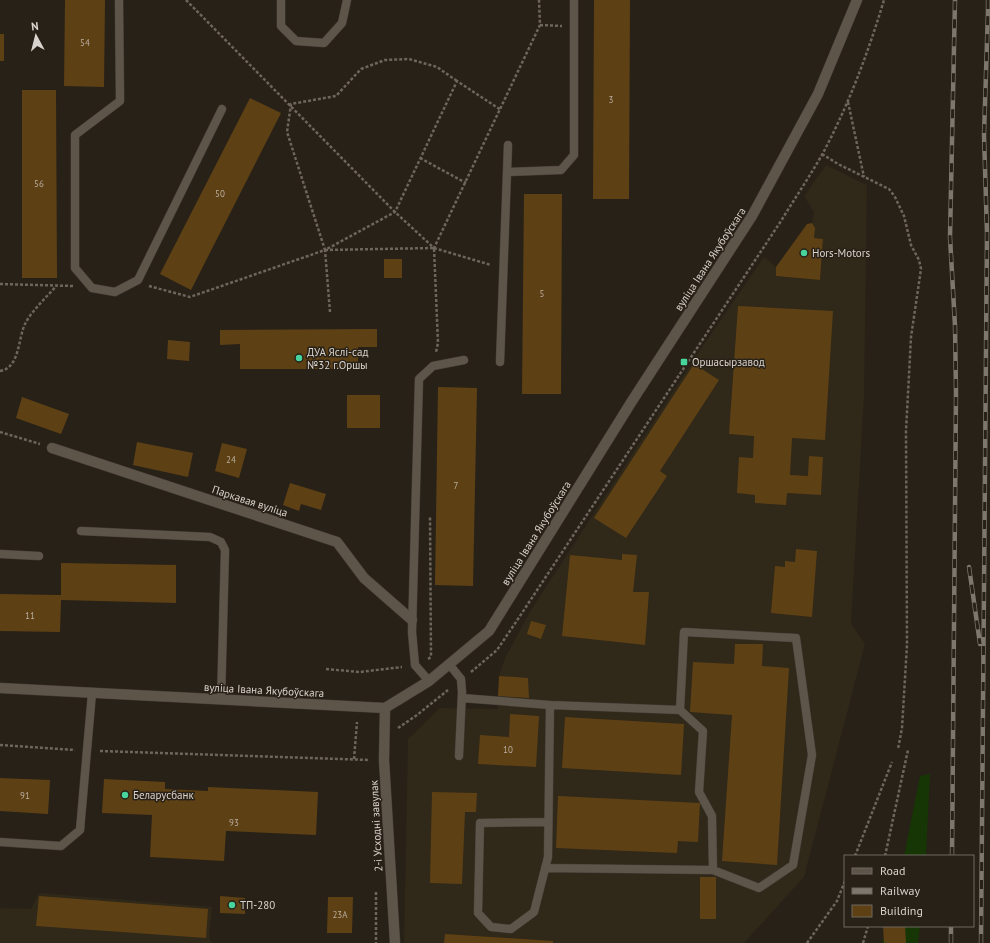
<svg xmlns="http://www.w3.org/2000/svg" width="990" height="943" font-family="'PT Sans',sans-serif">
  <rect width="100%" height="100%" fill="#282117"/>
  <!-- industrial -->
  <path fill="#302818" d="M826 165 867 185 864 396 851 623 865 644 804 877 744 943H404L408 739 440 708 498 709 499 676 505 658 531 610 700 350 764 257 776 267 777 276 820 280 823 240 814 238 812 223 814 212 804 196Z
    M39 893 212 907 209 938 212 943H0V908L31 909Z"/>
  <!-- green -->
  <path fill="#163606" d="M930 774 926 856H904L920 776Z
    M888 926H920L918 943H882Z"/>
  <!-- building -->
  <path fill="#5e4015" d="M65 0H105L104 87 64 86Z
    M594 0H630L629 199H593Z
    M0 34H4V61H0Z
    M22 90H56L57 278H22Z
    M250 98 281 113 191 290 160 274Z
    M524 194H562L561 394H522Z
    M812 223 815 228 814 238 823 239 820 280 776 276V267L807 224Z
    M384 259H402V278H384Z
    M738 306 833 311 825 440 792 438 790 475 808 476 809 456 823 457 821 495 787 493 786 505 755 503V495L737 493 739 457 753 458 754 436 729 434Z
    M377 329V347H358V369H240V344L220 345V330Z
    M168 340 190 342 189 361 167 359Z
    M694 364 719 380 660 471 667 476 626 538 594 518Z
    M438 387 477 388 473 586 435 585Z
    M347 395H380V428H347Z
    M22 397 69 414 61 434 16 418Z
    M137 442 193 453 188 477 133 465Z
    M222 443 247 449 239 478 215 471Z
    M290 483 326 494 321 510 301 504 299 511 283 505Z
    M796 549 817 551 812 617 771 613 775 566 785 567V561L795 562Z
    M622 554 637 555 633 592H649L645 645 562 636 570 555 622 560Z
    M61 563 176 565V603L61 600 60 632 0 631V594L61 595Z
    M531 621 546 625 541 639 527 634Z
    M735 644H763L762 666 789 668 777 865 722 861 732 715 690 712 693 662 734 664Z
    M499 676 528 678 529 698 498 696Z
    M510 714 539 716 536 767 478 764 480 735 509 737Z
    M565 717 684 724 681 775 562 768Z
    M0 778 50 780 48 814 0 811Z
    M104 779 165 782V789L208 791V787L318 792 316 835 226 831 224 861 150 857 152 815 102 813Z
    M432 792 477 793 476 812H465L462 884 430 883Z
    M558 796 700 803 698 842 678 841 677 853 556 848Z
    M700 877H716V919H700Z
    M39 896 208 909 206 938 36 926Z
    M220 896 245 898V914L220 913Z
    M328 897H353L352 933H327Z
    M883 926H905L906 943H884Z
    M445 934 553 941V943H444Z"/>
  <g fill="none" stroke-linecap="round" stroke-linejoin="round">
    <defs>
      <path id="service" d="M119 0 120 101 75 135V268L92 288 115 292 138 280 222 109
        M281 0V26L296 41 324 43 342 23 347 0
        M507 172 561 170 574 155V0
        M500 362 508 145
        M81 531 210 537 221 542 225 550 221 700
        M0 554 39 556
        M449 664 461 679 462 692 459 756
        M429 681 415 665 412 632 419 379 433 366 464 360
        M462 698 550 705 548 857 534 912 511 929 491 927 478 913 480 823 548 822
        M680 710 684 632 796 638 812 755 793 865 759 888 713 870
        M0 842 61 846 80 830 92 693
        M545 868 713 870 712 816 699 792 703 731 680 710 550 705"/>
      <path id="minor" d="M52 448 337 542 364 578 412 620"/>
      <path id="tertiary" d="M0 688 385 708 429 681 489 631 632 401 752 216 818 94 857 0
        M385 708 384 760 395 943"/>
    </defs>
    <!-- service casing -->
    <use href="#service" stroke="#453e38" stroke-width="9"/>
    <!-- minor casing -->
    <use href="#minor" stroke="#453e38" stroke-width="11"/>
    <!-- tertiary casing -->
    <use href="#tertiary" stroke="#453e38" stroke-width="11"/>
    <!-- path -->
    <path stroke="#6d665e" stroke-width="2.5" stroke-dasharray="3 2" stroke-linecap="butt" d="M186 0 395 212 434 248 540 25 539 0
      M540 25 562 26
      M848 102 864 177
      M822 154 838 164 889 189 895 197 904 216 911 245 919 260 921 269 911 337 906 431 907 645 902 728 898 749
      M420 158 466 183
      M434 248 491 265
      M325 250 434 248 438 343 436 352
      M0 284 73 286
      M149 286 190 297 325 250 287 132 291 104 336 96 361 69 385 60 409 59 437 67 457 81
      M330 312 325 250 395 212 457 81 501 110
      M0 371C20 368 18 338 25 324 32 310 47 297 57 285
      M0 432 40 444
      M428 659 431 657 430 516
      M326 669 360 672 402 667
      M471 672 497 650 516 622 781 221C795 198 810 176 823 153 849 104 868 53 884 0
      M398 728 417 715 448 690
      M0 745 75 750
      M100 751 370 760
      M354 759 357 722
      M855 856 892 762
      M885 856 908 750
      M376 892V943
      M807 943 837 901 845 881
      M863 943 868 926"/>
    <!-- service -->
    <use href="#service" stroke="#5e554a" stroke-width="8"/>
    <!-- minor -->
    <use href="#minor" stroke="#5e554a" stroke-width="10"/>
    <!-- tertiary -->
    <use href="#tertiary" stroke="#5e554a" stroke-width="10"/>
    <defs>
      <path id="rail" d="M988 0V16
        M969 567 980 644
        M952 856 956 393 955 326 950 237 955 0
        M951 943V926
        M981 943 987 233 984 135 988 11"/>
    </defs>
    <!-- rail casing -->
    <use href="#rail" stroke="#7d776e" stroke-width="4.5"/>
    <!-- rail -->
    <use href="#rail" stroke="#282117" stroke-width="3" stroke-dasharray="9" stroke-linecap="butt"/>
  </g>
  <!-- markers -->
  <g fill="#48d49d" stroke="#282117" stroke-width="1.5">
    <circle cx="804" cy="253" r="4"/>
    <circle cx="299" cy="358" r="4"/>
    <rect x="680" y="358" width="8" height="8" rx="2"/>
    <circle cx="125" cy="795" r="4"/>
    <circle cx="232" cy="905" r="4"/>
  </g>
  <g text-anchor="middle" stroke-width="3" stroke-linejoin="round" paint-order="stroke">
    <!-- number labels -->
    <g font-size="9" fill="#baae9f">
      <text x="85" y="46">54</text>
      <text x="611" y="103">3</text>
      <text x="39" y="187">56</text>
      <text x="220" y="197">50</text>
      <text x="542" y="297">5</text>
      <text x="231" y="463">24</text>
      <text x="456" y="489">7</text>
      <text x="30" y="619">11</text>
      <text x="508" y="753">10</text>
      <text x="25" y="799">91</text>
      <text x="234" y="826">93</text>
      <text x="340" y="918">23А</text>
    </g>
    <!-- poi labels -->
    <g font-size="11" fill="#d9d3cd" stroke="#282117" text-anchor="start">
      <text x="812" y="257">Hors-Motors</text>
      <text x="307" y="356">ДУА Яслі-сад<tspan x="307" dy="13">№32 г.Оршы</tspan></text>
      <text x="692" y="366">Оршасырзавод</text>
      <text x="133" y="799">Беларусбанк</text>
      <text x="240" y="909">ТП-280</text>
    </g>
    <!-- street labels -->
    <g font-size="11" fill="#d9d3cd" stroke="#282117">
      <text transform="translate(710 259) rotate(-57)" y="4">вуліца Івана Якубоўскага</text>
      <text transform="translate(250 501) rotate(18)" y="4">Паркавая вуліца</text>
      <text transform="translate(536 533) rotate(-58)" y="4">вуліца Івана Якубоўскага</text>
      <text transform="translate(264 690) rotate(3)" y="4">вуліца Івана Якубоўскага</text>
      <text transform="translate(376 826) rotate(-93)" y="4">2-і Усходні завулак</text>
    </g>
  </g>
  <!-- legend -->
  <rect x="844" y="855" width="130" height="72" fill="#282117" stroke="#6f6860"/>
  <rect x="852" y="868" width="20" height="6" fill="#5e554a" stroke="#6f6860"/>
  <text x="880" y="875" font-size="12" fill="#d9d3cd">Road</text>
  <rect x="852" y="888" width="20" height="6" fill="#7d776e" stroke="#6f6860"/>
  <text x="880" y="895" font-size="12" fill="#d9d3cd">Railway</text>
  <rect x="852" y="905" width="20" height="12" fill="#5e4015" stroke="#6f6860"/>
  <text x="880" y="915" font-size="12" fill="#d9d3cd">Building</text>
  <!-- north arrow -->
  <g transform="translate(36 36) rotate(353)" stroke="#282117" stroke-width="3" paint-order="stroke">
  <path d="M0-3L7 15L0 10L-7 15Z" fill="#d9d3cd"/>
  <text y="-6" font-size="11" font-weight="bold" text-anchor="middle" fill="#d9d3cd">N</text>
  </g>
</svg>
